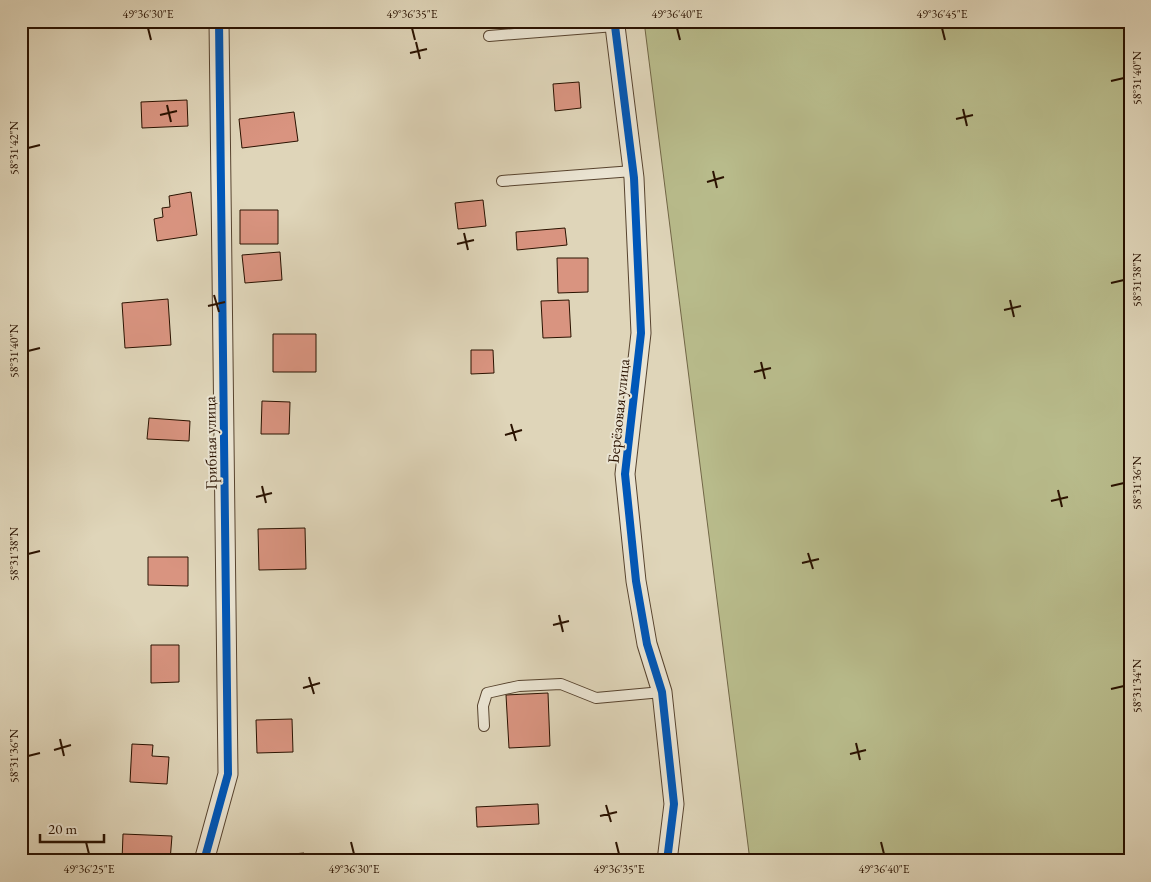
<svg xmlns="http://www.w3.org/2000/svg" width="1151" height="882" font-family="'EB Garamond',serif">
  <rect width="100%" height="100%" fill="#dfd5b9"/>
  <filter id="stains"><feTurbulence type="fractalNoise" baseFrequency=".004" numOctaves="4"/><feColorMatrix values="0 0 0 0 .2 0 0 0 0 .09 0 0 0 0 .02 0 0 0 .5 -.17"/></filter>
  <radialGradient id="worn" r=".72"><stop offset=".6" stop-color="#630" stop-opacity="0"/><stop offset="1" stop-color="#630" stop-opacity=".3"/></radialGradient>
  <!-- green -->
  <path fill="#b8bb8b" stroke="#716646" d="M644 21H1130V861H747L749 853Z"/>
  <!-- building -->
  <path fill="#d99480" stroke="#2a1200" d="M260 21H295V22Z
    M443 21H479V24L443 28Z
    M579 82 581 108 555 111 553 84Z
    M187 100 188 126 142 128 141 102Z
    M294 112 298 141 242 148 239 119Z
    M191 192 197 235 157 241 154 219 163 217 162 208 170 207 169 196Z
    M483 200 486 226 458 229 455 203Z
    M240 210H278V244H240Z
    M565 228 567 245 517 250 516 232Z
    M280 252 282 280 245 283 242 255Z
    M557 258H588V292L558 293Z
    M168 299 171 345 125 348 122 303Z
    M569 300 571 337 543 338 541 301Z
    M273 334H316V372H273Z
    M471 350H493L494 373 471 374Z
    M262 401 290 402 289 434H261Z
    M149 418 190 421 189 441 147 439Z
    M305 528 306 569 259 570 258 529Z
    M148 557H188V586L148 585Z
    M151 645H179V682L151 683Z
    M548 693 550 746 509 748 506 695Z
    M292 719 293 752 257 753 256 720Z
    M132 744 153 745 152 756 169 757 167 784 130 782Z
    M538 804 539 824 477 827 476 807Z
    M123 834 172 836 170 861H122Z
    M304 853 305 861H259V857Z"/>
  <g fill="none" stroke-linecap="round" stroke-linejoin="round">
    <defs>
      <path id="service" d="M489 36 615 26
        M502 181 633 171
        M484 726 483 706 487 693 519 686 561 684 596 698 662 692"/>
      <path id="minor" d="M613 21 615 26 634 178 641 333 625 474 636 581 647 644 662 692 674 804 667 861
        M204 861 228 774 219 21"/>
    </defs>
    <!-- service casing -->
    <use href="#service" stroke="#57432e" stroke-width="12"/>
    <!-- minor casing -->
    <use href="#minor" stroke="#57432e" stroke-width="21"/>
    <!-- service -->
    <use href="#service" stroke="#eae4d2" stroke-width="10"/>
    <!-- minor -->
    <use href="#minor" stroke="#eae4d2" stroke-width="19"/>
    <defs>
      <path id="cycleway" d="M613 21 615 26 634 178 641 333 625 474 636 581 647 644 662 692 674 804 667 861
        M204 861 228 774 219 21"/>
    </defs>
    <!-- cycleway casing -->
    <use href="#cycleway" stroke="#eae4d2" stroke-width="11"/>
    <!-- cycleway -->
    <use href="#cycleway" stroke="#0057b8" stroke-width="8"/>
  </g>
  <!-- ticks -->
  <path fill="none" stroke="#2a1200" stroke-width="2" d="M148 28 151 40M412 28 415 40M677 28 680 40M942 28 945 40M416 42 420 59M410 53 427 49M1111 81 1124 78M167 105 171 122M963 109 967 126M160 115 177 111M956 119 973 115M28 148 40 145M713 171 717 188M707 182 724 177M464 233 468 250M457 244 474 240M1111 283 1124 280M214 295 219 312M1010 300 1014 317M208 306 225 302M1004 310 1021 306M28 351 40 348M761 362 765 379M754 372 771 368M511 424 516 441M505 435 522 430M262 486 266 503M1111 486 1124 483M1058 490 1062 507M256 497 272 493M1051 501 1068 497M808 553 813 569M28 554 40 551M802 563 819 559M559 615 563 632M553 625 569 621M309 677 314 694M303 688 320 683M1111 689 1124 686M60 739 64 756M856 743 860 760M54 750 71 745M850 754 866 750M28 756 40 753M606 805 611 822M600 816 617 812M86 842 89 854M351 842 354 854M616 842 619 854M881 842 884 854"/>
  <g text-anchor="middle" stroke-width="4" stroke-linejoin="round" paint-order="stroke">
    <!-- street labels -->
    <g font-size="16" fill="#2a1200" stroke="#eae4d2">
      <text transform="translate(618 411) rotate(-84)" y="6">Берёзовая улица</text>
      <text transform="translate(210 443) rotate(-91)" y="6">Грибная улица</text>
    </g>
  </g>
  <!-- margin -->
  <rect width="1151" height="882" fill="none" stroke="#dfd5b9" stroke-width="55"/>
  <!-- scale -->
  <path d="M40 834v8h64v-8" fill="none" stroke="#2a1200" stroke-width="2.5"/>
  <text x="48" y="834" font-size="15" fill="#2a1200" stroke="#eae4d2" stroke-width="4" paint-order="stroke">20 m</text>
  <rect x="28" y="28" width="1096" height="826" fill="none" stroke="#2a1200" stroke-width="2"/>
  <g font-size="12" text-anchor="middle" fill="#2a1200">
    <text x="148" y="18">49°36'30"E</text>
    <text x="412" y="18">49°36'35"E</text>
    <text x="677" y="18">49°36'40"E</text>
    <text x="942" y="18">49°36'45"E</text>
    <text transform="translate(1137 78) rotate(-90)" y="4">58°31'40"N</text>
    <text transform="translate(14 148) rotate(-90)" y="4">58°31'42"N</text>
    <text transform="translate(1137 280) rotate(-90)" y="4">58°31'38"N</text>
    <text transform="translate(14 351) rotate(-90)" y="4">58°31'40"N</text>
    <text transform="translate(1137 483) rotate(-90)" y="4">58°31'36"N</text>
    <text transform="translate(14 554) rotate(-90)" y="4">58°31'38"N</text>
    <text transform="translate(1137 686) rotate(-90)" y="4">58°31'34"N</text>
    <text transform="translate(14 756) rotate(-90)" y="4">58°31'36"N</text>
    <text x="89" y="873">49°36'25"E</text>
    <text x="354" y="873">49°36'30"E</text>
    <text x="619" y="873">49°36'35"E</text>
    <text x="884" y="873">49°36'40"E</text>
  </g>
  <rect width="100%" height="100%" filter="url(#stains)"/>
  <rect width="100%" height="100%" fill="url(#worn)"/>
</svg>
